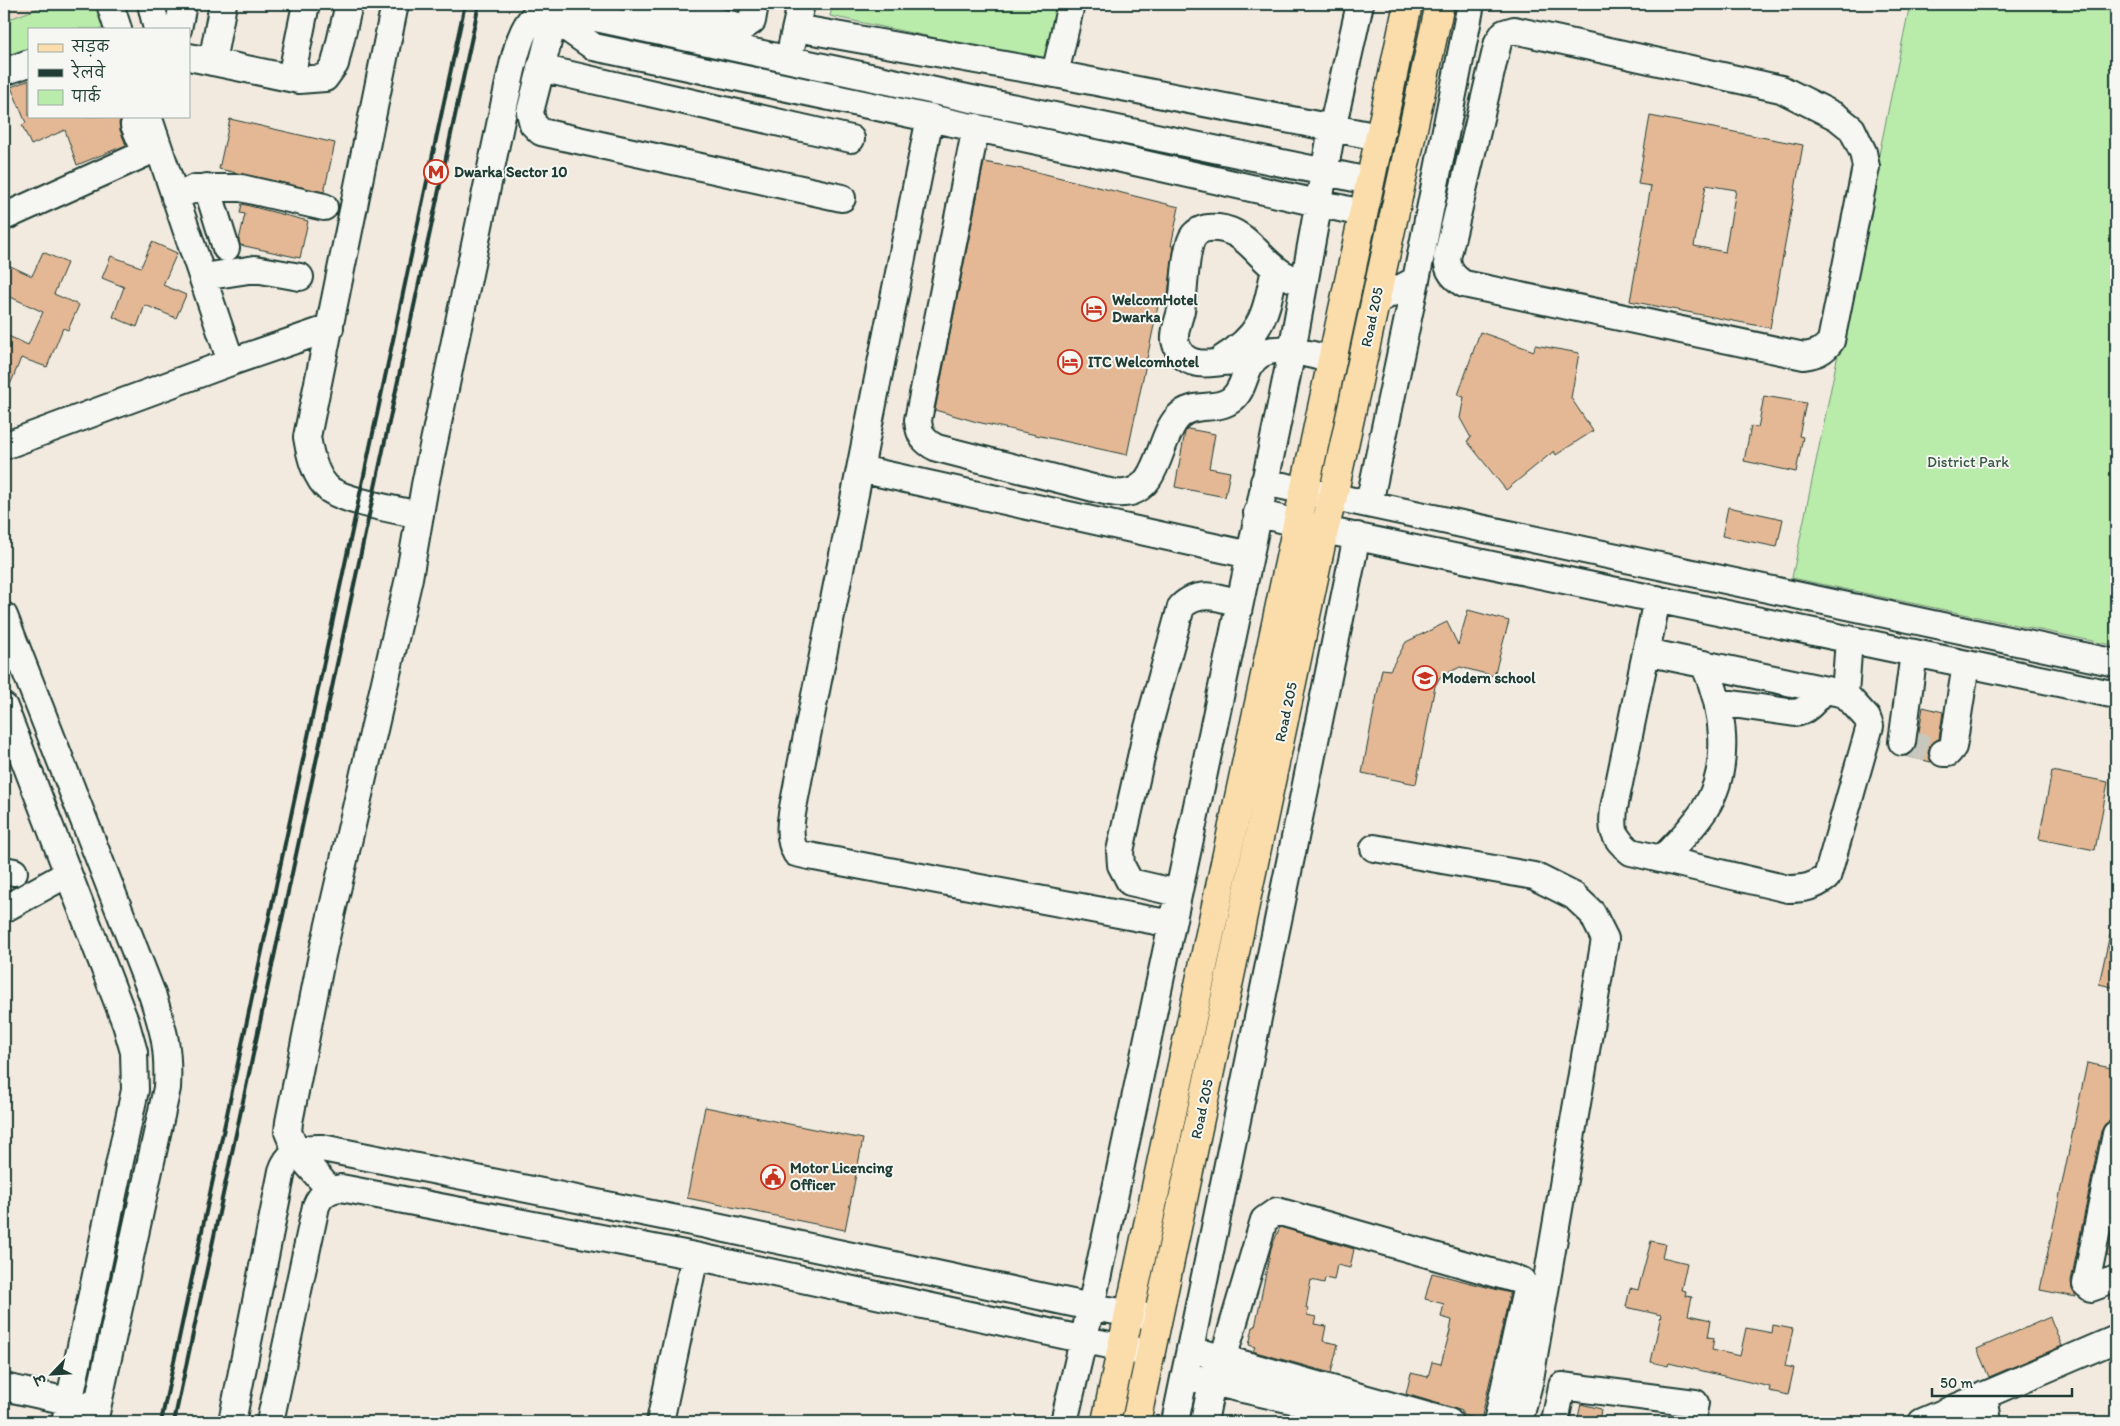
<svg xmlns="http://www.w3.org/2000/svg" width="2120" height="1426" font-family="Itim,'Playpen Sans Deva',sans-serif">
  <rect width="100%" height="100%" fill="#f2eadf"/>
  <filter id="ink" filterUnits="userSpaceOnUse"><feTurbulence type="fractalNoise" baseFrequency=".02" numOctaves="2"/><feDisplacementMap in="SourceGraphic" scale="10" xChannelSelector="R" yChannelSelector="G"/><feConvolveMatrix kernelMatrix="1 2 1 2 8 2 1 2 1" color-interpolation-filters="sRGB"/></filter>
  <g filter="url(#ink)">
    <!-- built -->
    <path fill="#eedbc9" d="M4 4H50L4 21Z"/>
    <!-- green -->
    <path fill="#b9ebab" stroke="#6c9470" d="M50 4H98L108 29H29V65L4 74V21Z
      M833 4H1068L1056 63 830 16Z
      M1910 4H2116V646L1792 578Z"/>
    <!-- building -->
    <path fill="#e4b895" stroke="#1f3d34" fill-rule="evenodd" d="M29 80V116H122L119 123 120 130 126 145 77 165 65 130 31 145 22 125 26 123 11 87Z
      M1650 116 1803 145 1770 328 1630 301 1651 186 1638 184ZM1706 185 1736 190 1725 252 1694 246Z
      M230 119 335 143 324 192 219 169Z
      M984 162 1033 171 1179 207 1171 246H1174L1167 303 1159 301 1127 455 977 422 935 410Z
      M242 204 308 221 300 258 240 245 239 240 245 214 240 213Z
      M152 242 177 253 163 285 186 295 176 318 145 305 137 327 113 317 124 287 102 278 111 256 141 267Z
      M43 252 67 263 54 294 79 305 68 330 63 328 47 367 21 358 4 400V334L28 345 43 312 4 294V263L32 276Z
      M1480 332 1534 351 1535 345 1579 353 1571 398 1593 431 1556 455 1554 451 1506 490 1467 441 1471 438 1460 418 1464 397 1458 395Z
      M1764 396 1806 403 1799 436 1803 437 1796 472 1744 461 1751 426 1758 428Z
      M1188 429 1215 434 1209 468 1230 472 1225 497 1175 487 1185 432Z
      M1728 507 1783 519 1777 547 1722 536Z
      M1468 610 1509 621 1494 676 1460 667 1440 677 1435 686 1416 784 1362 773 1382 669 1390 670 1406 642 1447 622 1458 645Z
      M1923 707 1943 712 1939 739 1930 745 1928 753 1931 762 1905 756 1914 752 1917 744Z
      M2052 771 2108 782 2095 850 2039 839Z
      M2110 934 2116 935V988L2099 984Z
      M2087 1063 2116 1069V1119L2105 1124 2101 1131 2071 1281 2072 1289 2076 1297 2040 1290Z
      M705 1107 863 1139 845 1230 687 1198Z
      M2116 1209V1258L2107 1256Z
      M1280 1227 1354 1249 1350 1268 1337 1265 1334 1280 1325 1278 1324 1283 1311 1280 1306 1308 1308 1309 1307 1315 1316 1317 1314 1324 1326 1326 1323 1341 1338 1344 1331 1373 1259 1353 1253 1351 1255 1347 1249 1345 1253 1327H1255L1271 1248Z
      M1651 1241 1665 1244 1662 1257 1687 1263 1681 1290 1686 1291 1685 1296 1692 1297 1688 1315 1711 1320 1708 1337 1714 1338 1712 1350 1740 1356 1746 1328 1772 1333 1773 1325 1793 1329 1785 1366 1794 1368 1788 1395 1769 1391 1770 1387 1669 1363 1668 1366 1651 1362 1661 1315 1626 1307 1630 1288 1638 1290Z
      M1432 1273 1510 1293 1481 1420 1462 1415V1411L1453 1408 1406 1394 1411 1373 1428 1377 1432 1362 1441 1364 1450 1331 1452 1320 1441 1317 1444 1304 1425 1299Z
      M2050 1317 2062 1346 1989 1377 1977 1349Z
      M1581 1404 1601 1409 1599 1422H1577Z"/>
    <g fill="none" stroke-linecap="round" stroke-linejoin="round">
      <!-- minor-tunnel -->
      <path stroke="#c8c7bd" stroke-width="26" stroke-dasharray="26 13" stroke-linecap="butt" d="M1902 742 1943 753"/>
      <defs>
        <path id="minor" d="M110 4 118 29
          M151 4 157 29
          M395 4 307 437C310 455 315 478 330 490 348 502 397 510 420 515
          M635 4 743 27 752 21 755 4
          M554 18H596L967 98 1369 181
          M554 18 530 112 533 124 541 132 842 198
          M796 28 1055 74 1379 137
          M178 29 183 4
          M1514 30 1781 89 1837 117 1852 129 1863 152 1866 167 1831 341C1824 351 1817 354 1804 356L1464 284C1453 277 1448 271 1447 258L1498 42 1504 33Z
          M792 44 801 4
          M189 57 299 80 325 78 335 64 349 4
          M212 62 223 4
          M540 68 851 139
          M4 72 29 63
          M1055 74 1071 4
          M291 78 306 4
          M148 116 231 362
          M930 117 798 781C795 803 784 833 796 853L809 856 1172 924
          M976 127 918 420C919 435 924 442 937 448L1105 491C1111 492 1118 494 1124 493 1159 491 1158 438 1178 417 1193 401 1215 412 1231 400 1242 392 1243 379 1249 367 1263 337 1307 354 1332 360
          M207 187 226 248
          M175 198 195 188H241L324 207
          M4 217 146 153 134 125
          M203 277 255 269 300 277
          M1376 301 1416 280 1471 4
          M1222 359C1264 333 1265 314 1275 269
          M1249 366C1227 353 1200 375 1181 354 1178 350 1176 345 1175 340 1174 330 1179 320 1181 310 1185 292 1184 248 1194 235 1200 228 1209 227 1218 228 1245 231 1256 254 1276 269 1284 276 1293 279 1303 283
          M4 446 231 362 330 328
          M860 469 1250 555
          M1264 482 2116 663
          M1369 504 1416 280
          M1257 513 1324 530 2116 695
          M1657 599 1614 808C1612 830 1612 837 1631 852L1788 889C1804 889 1814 887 1827 877L1870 726 1867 718 1845 694 1849 639
          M4 616 152 994C164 1031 169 1048 167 1088L94 1422
          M1646 652 1845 694
          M1718 702 1795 713C1808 711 1816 699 1824 690
          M4 707 126 1024 134 1052 135 1090 65 1422
          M1902 742 1914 653
          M1943 753H1948L1953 747 1966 664
          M1374 848 1534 876 1574 896 1592 913 1605 939 1530 1379 1519 1422
          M1662 859C1677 843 1693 828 1705 809 1732 767 1724 708 1704 664
          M4 870 14 872
          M1178 893 1130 882 1121 865 1120 851 1146 735 1181 607C1198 590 1218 597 1239 603
          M4 909 67 874
          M2116 1134 2086 1284 2091 1288 2116 1279
          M330 1190 296 1151 288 1132 289 1122 322 955 409 578 425 485 505 101C511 79 518 15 544 12L594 47 1113 157 1362 213
          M1207 1354 1449 1422
          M1223 1359 1264 1220 1277 1211 1522 1281 1526 1290 1497 1422
          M1195 1378 1212 1382 1204 1422
          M1212 1382 1372 1418
          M4 1387 86 1405
          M1984 1395 1988 1422
          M232 1422 282 1171C288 1152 303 1147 322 1148L702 1224 1091 1307 1158 1318
          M270 1422 316 1206C321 1194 328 1190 341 1188L695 1256 1151 1354
          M660 1422 695 1256
          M1064 1422 1091 1307 1250 555 1292 351 1332 129 1360 4
          M1175 1422 1357 536
          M1555 1422 1562 1386 1695 1403 1691 1422
          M1922 1422 2116 1339"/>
        <path id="major" d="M1106 1422 1408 4
          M1136 1422 1324 530 1333 496 1440 4"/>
      </defs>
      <!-- minor casing -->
      <use href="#minor" stroke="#1f3d34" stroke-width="30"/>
      <!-- major casing -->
      <use href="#major" stroke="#1f3d34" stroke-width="31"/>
      <!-- minor -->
      <use href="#minor" stroke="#f6f6f2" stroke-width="26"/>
      <!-- major -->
      <use href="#major" stroke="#fbddab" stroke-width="28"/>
      <!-- rail -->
      <path stroke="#1f3d34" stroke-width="4" d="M161 1422 465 4
        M174 1422 479 4"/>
    </g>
  </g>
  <!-- icons -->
  <defs>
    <symbol id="metro-ring" viewBox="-11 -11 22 22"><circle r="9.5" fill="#f6f6f2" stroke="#c8321e" stroke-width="1.5"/><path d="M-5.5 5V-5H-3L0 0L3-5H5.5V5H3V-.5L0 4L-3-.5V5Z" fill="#c8321e"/></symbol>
    <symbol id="hotel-ring" viewBox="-11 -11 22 22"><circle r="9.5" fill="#f6f6f2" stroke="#c8321e" stroke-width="1.5"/><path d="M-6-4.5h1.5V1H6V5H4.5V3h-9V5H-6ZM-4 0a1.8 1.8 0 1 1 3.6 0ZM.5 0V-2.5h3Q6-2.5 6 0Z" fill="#c8321e"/></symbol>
    <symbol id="school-ring" viewBox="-11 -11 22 22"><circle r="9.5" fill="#f6f6f2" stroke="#c8321e" stroke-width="1.5"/><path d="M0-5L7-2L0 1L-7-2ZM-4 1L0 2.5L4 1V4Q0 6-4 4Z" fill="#c8321e"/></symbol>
    <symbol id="civic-ring" viewBox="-11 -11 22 22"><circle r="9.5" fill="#f6f6f2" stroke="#c8321e" stroke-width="1.5"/><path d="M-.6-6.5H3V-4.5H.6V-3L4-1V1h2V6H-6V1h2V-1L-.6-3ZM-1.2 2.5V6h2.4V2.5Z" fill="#c8321e"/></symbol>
  </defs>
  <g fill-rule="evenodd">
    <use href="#metro-ring" x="422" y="158" width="28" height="28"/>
    <use href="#hotel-ring" x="1080" y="295" width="28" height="28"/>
    <use href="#hotel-ring" x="1056" y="348" width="28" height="28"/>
    <use href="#school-ring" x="1411" y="664" width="28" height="28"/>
    <use href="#civic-ring" x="759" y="1163" width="28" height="28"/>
  </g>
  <g text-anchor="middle" stroke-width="4" stroke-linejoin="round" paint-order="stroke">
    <!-- poi labels -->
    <g font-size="15" font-weight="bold" fill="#1f3d34" stroke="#f6f6f2" text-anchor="start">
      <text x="454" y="177">Dwarka Sector 10</text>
      <text x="1112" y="305">WelcomHotel<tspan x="1112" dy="17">Dwarka</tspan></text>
      <text x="1088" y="367">ITC Welcomhotel</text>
      <text x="1442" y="683">Modern school</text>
      <text x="790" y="1173">Motor Licencing<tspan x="790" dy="17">Officer</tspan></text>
    </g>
    <!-- street labels -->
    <g font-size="15" fill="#1f3d34" stroke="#f6f6f2">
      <text transform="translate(1372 317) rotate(-78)" y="5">Road 205</text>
      <text transform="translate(1286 712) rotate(-78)" y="5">Road 205</text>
      <text transform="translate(1202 1109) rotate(-78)" y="5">Road 205</text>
    </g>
    <!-- park labels -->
    <g font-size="15" fill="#365746" stroke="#f6f6f2">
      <text x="1968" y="467">District Park</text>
    </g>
  </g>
  <!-- margin -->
  <rect width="2120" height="1426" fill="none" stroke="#f6f6f2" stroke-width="20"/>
  <rect x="10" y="10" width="2100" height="1406" fill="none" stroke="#1f3d34" stroke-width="2" filter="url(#ink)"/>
  <!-- legend -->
  <rect x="28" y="28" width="162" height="90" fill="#f6f6f2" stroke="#a0aca6"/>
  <rect x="38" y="44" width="25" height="8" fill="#fbddab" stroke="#a0aca6"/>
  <text x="72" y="52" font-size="15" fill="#1f3d34">सड़क</text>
  <rect x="38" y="69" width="25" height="8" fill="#1f3d34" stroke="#a0aca6"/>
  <text x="72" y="78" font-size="15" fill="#1f3d34">रेलवे</text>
  <rect x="38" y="90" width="25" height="15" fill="#b9ebab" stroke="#a0aca6"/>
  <text x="72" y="102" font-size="15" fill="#1f3d34">पार्क</text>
  <!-- north arrow -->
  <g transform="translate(52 1374) rotate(245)" stroke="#f6f6f2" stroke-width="4" paint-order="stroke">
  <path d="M0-4L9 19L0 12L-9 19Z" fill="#1f3d34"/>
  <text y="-8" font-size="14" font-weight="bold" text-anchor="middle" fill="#1f3d34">उ</text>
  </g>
  <!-- scale -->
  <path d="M1932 1388v8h140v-8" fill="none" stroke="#1f3d34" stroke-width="2.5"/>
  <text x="1940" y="1388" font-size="15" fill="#1f3d34" stroke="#f6f6f2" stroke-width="4" paint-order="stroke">50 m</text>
</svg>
